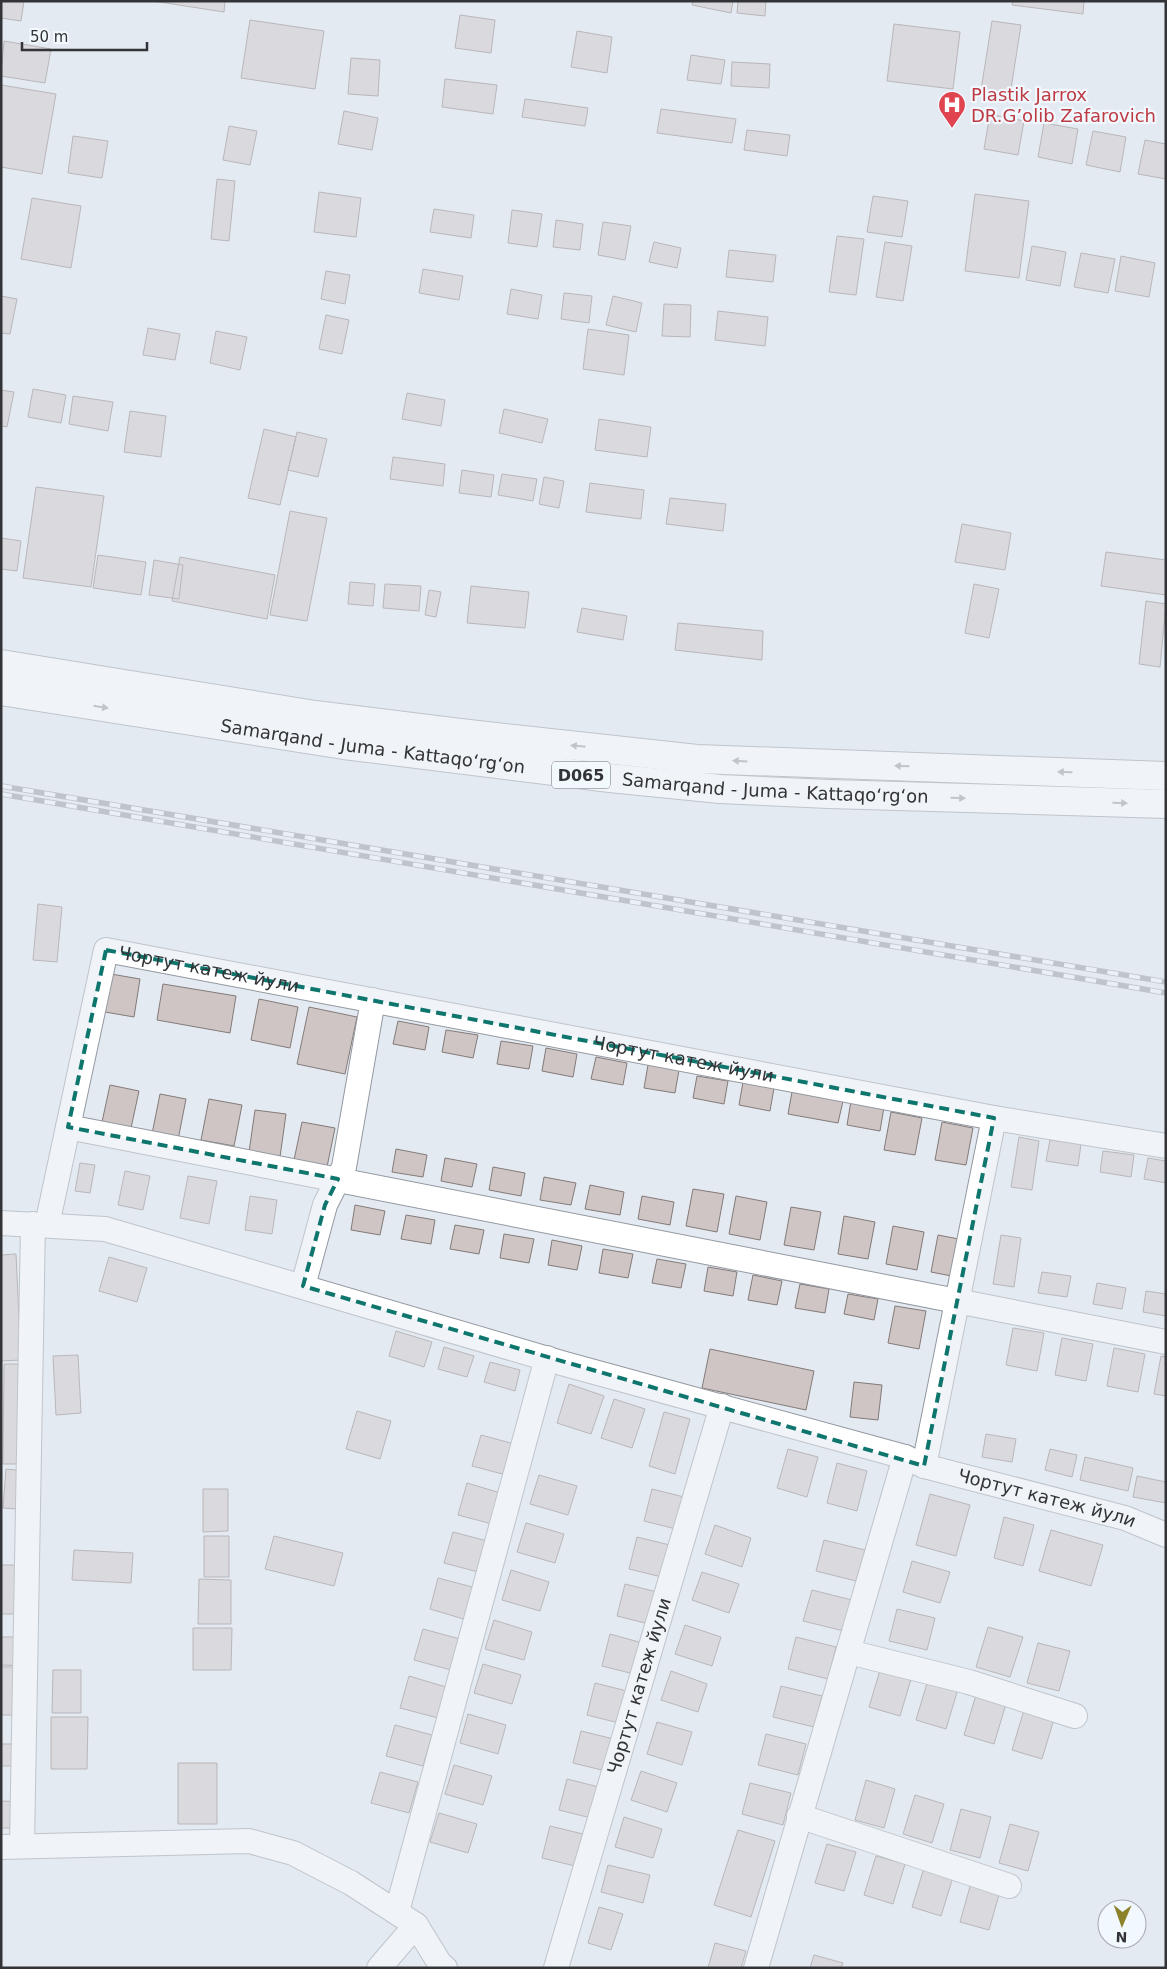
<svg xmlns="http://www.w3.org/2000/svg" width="1167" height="1969" font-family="'DejaVu Sans',sans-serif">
  <rect width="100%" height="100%" fill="#e4eaf1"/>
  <!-- building -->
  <path fill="#cfc5c5" stroke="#837a79" d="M1 1H24L21 21 1 18Z
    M153 1H225L224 12Z
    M693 1H733L731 13 692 5Z
    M738 1H766L765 16 737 13Z
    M1013 1H1084L1083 14 1012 5Z
    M460 15 495 20 491 53 455 48Z
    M250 20 324 31 315 89 241 78Z
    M992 21 1021 25 1010 95 981 90Z
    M894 24 960 32 953 89 887 81Z
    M577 31 612 37 607 73 571 67Z
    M4 41 51 49 45 83 1 76Z
    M691 55 725 60 721 84 687 80Z
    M351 58 380 60 378 96 348 94Z
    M732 62 770 64 769 88 731 86Z
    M445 79 497 85 493 114 442 107Z
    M1 85 56 94 42 174 1 167Z
    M525 99 588 108 585 126 522 117Z
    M661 109 736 119 732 143 657 133Z
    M344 111 378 118 372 150 338 144Z
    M990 114 1024 121 1018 155 984 149Z
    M1044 123 1078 129 1072 164 1038 157Z
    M229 126 257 131 250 165 223 160Z
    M747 130 790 135 787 156 744 150Z
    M1093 131 1126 137 1120 172 1086 165Z
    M73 136 108 141 102 178 68 173Z
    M1145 140 1166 144V179L1138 174Z
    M217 179 235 181 229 241 211 239Z
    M319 192 361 198 356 237 314 232Z
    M975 194 1029 201 1019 278 965 271Z
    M873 196 908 201 902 237 867 232Z
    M32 198 81 206 71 268 21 259Z
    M434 209 474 215 471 238 430 232Z
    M512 210 542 214 537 247 508 243Z
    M556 220 583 224 580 250 553 247Z
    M603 222 631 226 625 260 598 255Z
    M837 236 864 239 856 295 829 292Z
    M654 242 681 248 677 268 649 262Z
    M885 242 912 246 903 301 876 297Z
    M1032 246 1066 252 1060 286 1026 280Z
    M729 250 776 255 773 282 726 277Z
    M1081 253 1115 259 1108 293 1074 287Z
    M1121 256 1155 263 1149 297 1115 291Z
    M423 269 463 276 459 300 419 293Z
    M326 271 350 275 345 304 321 299Z
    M511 289 542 295 538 319 507 314Z
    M564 293 592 296 589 323 561 319Z
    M1 296 17 299 10 334 1 333Z
    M613 296 642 303 636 332 606 325Z
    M664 304 691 305 690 337 662 336Z
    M718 311 768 317 765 346 715 340Z
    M326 315 349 320 342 354 319 349Z
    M148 328 180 334 175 360 143 355Z
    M588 329 629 335 624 375 583 369Z
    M216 331 247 337 240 370 210 363Z
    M33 389 66 395 61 423 28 417Z
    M1 390 14 392 7 427 1 426Z
    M407 393 445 400 441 426 402 419Z
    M73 396 113 402 108 431 69 424Z
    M504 409 548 419 542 443 499 433Z
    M130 411 166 416 161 457 124 452Z
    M599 419 651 427 647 457 595 450Z
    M264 429 296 437 280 505 248 498Z
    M297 432 327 439 318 477 288 470Z
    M393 457 445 464 443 486 390 479Z
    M462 470 494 475 491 497 459 493Z
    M502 474 537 479 533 501 498 495Z
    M544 477 564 481 559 508 539 504Z
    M590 483 644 490 641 519 586 512Z
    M36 487 104 496 91 587 23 578Z
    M670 498 726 504 723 531 666 524Z
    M290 511 327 518 307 621 270 615Z
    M962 524 1011 533 1005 570 955 562Z
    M1 538 21 541 17 571 1 569Z
    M1106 552 1166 560V595L1101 586Z
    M98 555 146 562 141 595 93 588Z
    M180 557 275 575 267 619 172 601Z
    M154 560 183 565 179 599 149 595Z
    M350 582 375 584 373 606 348 604Z
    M385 584 421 586 419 611 383 608Z
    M974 584 999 589 989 638 965 633Z
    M471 586 529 592 525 628 467 623Z
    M429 590 441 592 436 617 425 615Z
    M1146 601 1166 604 1160 667 1139 664Z
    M582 608 627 616 623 640 577 632Z
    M678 623 763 631 762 660 675 650Z
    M38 904 62 907 57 962 33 960Z
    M111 974 140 979 134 1017 105 1012Z
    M163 984 236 996 230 1033 157 1020Z
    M259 999 298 1007 290 1048 251 1040Z
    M309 1007 357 1017 345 1074 297 1064Z
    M398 1021 429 1027 425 1050 393 1044Z
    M446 1030 478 1035 473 1058 442 1052Z
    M501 1041 533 1046 529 1069 497 1064Z
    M546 1048 577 1054 573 1077 542 1071Z
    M596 1057 627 1063 623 1085 591 1079Z
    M648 1065 679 1070 675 1093 644 1088Z
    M697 1076 728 1081 724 1104 693 1098Z
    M743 1082 774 1088 770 1111 739 1105Z
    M110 1085 139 1091 131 1128 102 1122Z
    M792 1092 843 1101 838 1123 788 1114Z
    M160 1094 186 1099 178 1140 152 1134Z
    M209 1099 242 1105 234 1146 201 1140Z
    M851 1101 884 1107 880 1131 847 1125Z
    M255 1110 286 1114 280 1157 249 1152Z
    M891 1112 922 1118 915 1155 884 1150Z
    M302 1122 335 1128 327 1167 294 1160Z
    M942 1122 973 1128 966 1165 935 1160Z
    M1019 1137 1039 1141 1032 1190 1011 1187Z
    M1050 1140 1081 1144 1078 1166 1046 1161Z
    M396 1149 427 1155 423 1177 392 1172Z
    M1103 1151 1134 1155 1131 1177 1100 1172Z
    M445 1158 477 1164 472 1187 441 1181Z
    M1148 1158 1166 1161V1183L1144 1179Z
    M80 1163 95 1165 90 1193 75 1191Z
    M493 1167 525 1173 521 1196 489 1190Z
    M125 1171 150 1176 143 1210 118 1205Z
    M188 1176 217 1181 209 1224 180 1218Z
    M544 1177 576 1183 571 1205 540 1200Z
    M590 1185 624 1192 620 1215 585 1209Z
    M693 1189 724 1194 717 1232 686 1226Z
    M250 1196 277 1200 272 1234 245 1230Z
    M642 1196 674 1202 670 1225 638 1219Z
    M736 1196 767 1202 760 1240 729 1234Z
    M355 1205 385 1211 380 1235 351 1230Z
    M791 1207 821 1212 814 1250 784 1245Z
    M406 1215 435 1220 431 1244 401 1239Z
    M844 1216 875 1222 868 1259 838 1254Z
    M455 1225 484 1230 479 1254 450 1249Z
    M893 1226 924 1232 917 1270 886 1264Z
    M504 1234 534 1239 529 1263 500 1258Z
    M938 1235 969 1241 962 1278 931 1272Z
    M1001 1235 1021 1238 1014 1287 993 1284Z
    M552 1240 582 1246 577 1270 548 1265Z
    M603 1249 633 1254 628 1278 599 1273Z
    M16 1254 21 1360 1 1361V1255Z
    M109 1257 147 1268 137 1302 99 1291Z
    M657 1259 686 1264 681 1288 652 1283Z
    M708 1267 737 1272 733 1296 704 1291Z
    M1042 1272 1071 1276 1067 1297 1038 1293Z
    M753 1275 782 1281 777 1305 748 1300Z
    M1097 1283 1126 1288 1122 1309 1093 1304Z
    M800 1284 829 1289 825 1313 795 1308Z
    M1146 1291 1166 1294V1316L1143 1312Z
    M848 1294 878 1299 874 1320 844 1314Z
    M895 1306 926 1311 919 1349 888 1343Z
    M1013 1328 1044 1333 1037 1371 1006 1365Z
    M396 1331 432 1342 424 1367 389 1356Z
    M1062 1338 1093 1344 1086 1381 1055 1375Z
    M444 1347 474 1356 467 1377 438 1369Z
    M1114 1348 1145 1354 1138 1392 1107 1386Z
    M710 1349 814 1371 806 1410 702 1388Z
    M78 1355 81 1413 56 1415 53 1356Z
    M1161 1356 1166 1357V1396L1154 1394Z
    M490 1362 520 1370 515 1391 484 1382Z
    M4 1364H34V1464H3Z
    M854 1382 882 1385 878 1420 850 1417Z
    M569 1384 604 1396 591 1434 557 1423Z
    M614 1399 645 1409 632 1448 601 1438Z
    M357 1411 391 1421 380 1459 346 1449Z
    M664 1412 690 1419 675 1474 649 1466Z
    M986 1434 1016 1439 1012 1462 982 1457Z
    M481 1435 518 1445 510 1476 472 1466Z
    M788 1449 818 1457 807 1497 777 1488Z
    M1050 1449 1077 1455 1072 1477 1045 1470Z
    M1085 1457 1133 1468 1128 1491 1080 1480Z
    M837 1463 867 1471 857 1511 827 1503Z
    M6 1469 33 1472 30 1510 3 1508Z
    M539 1475 577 1486 568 1515 530 1504Z
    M1137 1476 1166 1482V1503L1133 1497Z
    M467 1483 504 1494 496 1525 458 1515Z
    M203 1489H228V1531L203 1532Z
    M652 1489 688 1498 680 1530 644 1521Z
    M930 1494 970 1505 956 1556 916 1545Z
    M1004 1517 1034 1525 1023 1566 994 1558Z
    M526 1523 564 1534 555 1563 517 1552Z
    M715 1525 751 1538 742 1567 705 1554Z
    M1051 1530 1103 1545 1091 1586 1039 1571Z
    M453 1532 491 1542 482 1573 444 1563Z
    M204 1536H229V1577H204Z
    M274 1536 343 1553 334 1586 265 1569Z
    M637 1537 674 1546 666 1578 629 1569Z
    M824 1540 865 1550 856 1581 816 1571Z
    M74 1550 133 1553 131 1583 72 1580Z
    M912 1561 950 1572 940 1603 903 1592Z
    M1 1565H28L27 1614H1Z
    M511 1570 549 1582 540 1611 502 1600Z
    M702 1572 739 1584 729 1613 692 1600Z
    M438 1578 476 1588 467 1620 430 1609Z
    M199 1579 231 1580V1624H198Z
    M625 1584 661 1593 653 1625 617 1616Z
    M812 1590 852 1600 844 1631 803 1621Z
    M897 1609 935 1618 927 1650 889 1641Z
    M494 1620 532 1632 524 1660 485 1649Z
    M685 1625 721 1637 712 1666 675 1654Z
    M988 1627 1023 1637 1010 1677 976 1667Z
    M193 1628H232L231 1670H193Z
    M423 1629 460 1639 451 1670 414 1660Z
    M610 1634 646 1644 638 1675 602 1666Z
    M1 1637H27V1666L1 1665Z
    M796 1637 836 1647 828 1679 788 1669Z
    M1038 1643 1070 1651 1059 1691 1027 1683Z
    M483 1664 521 1675 512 1704 474 1693Z
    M1 1667H31V1715H1Z
    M881 1667 912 1676 900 1716 869 1707Z
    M53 1670H81V1713H52Z
    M671 1671 707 1684 698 1712 661 1700Z
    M409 1676 446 1687 438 1718 400 1708Z
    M928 1680 958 1689 946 1729 916 1720Z
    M595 1683 631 1692 623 1724 587 1715Z
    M781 1686 822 1696 814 1727 773 1717Z
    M976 1695 1006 1704 994 1744 964 1735Z
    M1024 1710 1054 1719 1042 1759 1012 1750Z
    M468 1714 506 1725 498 1754 460 1743Z
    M51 1717H88L87 1769H51Z
    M657 1722 692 1732 682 1765 647 1754Z
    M395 1725 432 1735 423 1766 386 1756Z
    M581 1731 618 1740 610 1772 573 1763Z
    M766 1734 806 1744 798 1775 758 1765Z
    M1 1744H28V1766H1Z
    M178 1763H217V1824H178Z
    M454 1765 492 1776 483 1805 445 1794Z
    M641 1771 677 1783 667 1812 631 1800Z
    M380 1772 418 1782 409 1813 371 1803Z
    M567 1779 603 1788 595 1819 559 1810Z
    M866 1780 895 1789 884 1828 855 1820Z
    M750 1783 791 1793 783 1825 742 1814Z
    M915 1795 944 1804 932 1843 903 1834Z
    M1 1801 27 1802V1828H1Z
    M961 1809 991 1817 980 1858 950 1850Z
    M439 1813 477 1824 468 1853 430 1842Z
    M624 1817 662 1829 653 1858 615 1847Z
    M1010 1824 1039 1832 1028 1871 999 1863Z
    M550 1826 587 1835 579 1867 542 1858Z
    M738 1830 775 1841 751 1917 714 1905Z
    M827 1844 856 1852 844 1891 815 1883Z
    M876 1856 905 1864 893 1904 864 1895Z
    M608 1865 650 1875 643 1903 601 1892Z
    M924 1868 953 1877 941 1916 912 1907Z
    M971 1883 1000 1891 989 1930 960 1922Z
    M599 1907 623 1914 611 1950 588 1943Z
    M715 1943 746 1951 741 1968H708Z
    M814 1955 843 1963 841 1968H810Z"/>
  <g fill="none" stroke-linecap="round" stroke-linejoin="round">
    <defs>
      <g id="minor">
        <path d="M68 1127 1166 1342"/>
        <path id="s1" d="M1 1223 105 1229 565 1364 905 1457 924 1466 1125 1518 1166 1535"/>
        <path id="s2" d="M47 1225 106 950 994 1118 1166 1146"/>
        <path d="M303 1286 325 1205 344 1167 373 1000"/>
        <path d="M924 1466 994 1118"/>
        <path d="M849 1652 969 1682 1075 1716"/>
        <path d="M799 1816 1009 1886"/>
        <path d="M22 1846 33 1224"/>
        <path d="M1 1847 249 1841 293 1853 351 1883 416 1925 440 1964 445 1968"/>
        <path d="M395 1911 399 1904 547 1358"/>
        <path d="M379 1968 416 1925"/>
        <path id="s3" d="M556 1968 722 1406"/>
        <path d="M756 1968 905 1457"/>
      </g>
      <g id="major">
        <path d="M1 664 315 715 460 733 697 759 1166 776"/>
        <path id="s4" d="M1 691 344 745 610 778 720 789 829 794 1166 804"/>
      </g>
    </defs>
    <!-- minor casing -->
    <use href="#minor" stroke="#9399a0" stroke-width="26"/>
    <!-- major casing -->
    <use href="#major" stroke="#9399a0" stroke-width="30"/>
    <!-- minor -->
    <use href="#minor" stroke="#fff" stroke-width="24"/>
    <!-- major -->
    <use href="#major" stroke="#fff" stroke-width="28"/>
    <defs>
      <path id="rail" d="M1 786 1166 982
        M1 794 1166 993"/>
    </defs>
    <!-- rail casing -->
    <use href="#rail" stroke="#92969c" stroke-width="5.5"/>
    <!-- rail -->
    <use href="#rail" stroke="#f1f8fe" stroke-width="4" stroke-dasharray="11" stroke-linecap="butt"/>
  </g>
  <!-- one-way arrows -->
  <defs><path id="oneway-solid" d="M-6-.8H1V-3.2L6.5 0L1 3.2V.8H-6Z" transform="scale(1.25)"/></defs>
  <g fill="#989a9b">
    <use href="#oneway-solid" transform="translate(101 707) rotate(9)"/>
    <use href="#oneway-solid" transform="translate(578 746) rotate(-174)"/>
    <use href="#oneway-solid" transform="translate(740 761) rotate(-177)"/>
    <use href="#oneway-solid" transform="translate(902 766) rotate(-178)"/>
    <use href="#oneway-solid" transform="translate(1065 772) rotate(-178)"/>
    <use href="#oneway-solid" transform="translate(958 798) rotate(2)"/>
    <use href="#oneway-solid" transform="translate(1120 803) rotate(1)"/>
  </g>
  <!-- marked area -->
  <path d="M0 0H1167V1969H0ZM106 950 994 1118 924 1466 303 1286 325 1205 338 1179 68 1127Z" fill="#e4eaf1" fill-opacity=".55" fill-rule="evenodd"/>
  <path fill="none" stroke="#0f766e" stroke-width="4" stroke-dasharray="10 6" stroke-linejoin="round" d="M106 950 994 1118 924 1466 303 1286 325 1205 338 1179 68 1127Z"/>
  <!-- icons -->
  <defs>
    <symbol id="hospital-pin" viewBox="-11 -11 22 30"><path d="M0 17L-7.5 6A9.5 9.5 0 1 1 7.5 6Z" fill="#e0444e" stroke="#f1f8fe"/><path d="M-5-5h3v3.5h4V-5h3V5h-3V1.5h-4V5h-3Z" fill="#fff"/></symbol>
  </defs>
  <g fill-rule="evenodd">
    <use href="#hospital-pin" x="936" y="89" width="32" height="43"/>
  </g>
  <g text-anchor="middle" stroke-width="4.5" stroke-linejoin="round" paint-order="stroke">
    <!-- shield labels -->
    <rect fill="#f1f8fe" stroke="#6b6f73" stroke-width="1" x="552" y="761.5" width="58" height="27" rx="4"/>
    <g font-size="16" font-weight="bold" fill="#323437">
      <text x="581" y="781">D065</text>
    </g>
    <!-- health labels -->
    <g font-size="18" fill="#be3a42" stroke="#f1f8fe" text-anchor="start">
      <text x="971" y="101">Plastik Jarrox<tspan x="971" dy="21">DR.G’olib Zafarovich</tspan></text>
    </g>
    <!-- street labels -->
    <g font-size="18" fill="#323437" stroke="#f1f8fe">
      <text dy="6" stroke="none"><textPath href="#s4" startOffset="376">Samarqand - Juma - Kattaqo‘rg‘on</textPath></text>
      <text dy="6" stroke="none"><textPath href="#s4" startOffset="781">Samarqand - Juma - Kattaqo‘rg‘on</textPath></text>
      <text dy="6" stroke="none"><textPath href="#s2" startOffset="386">Чортут катеж йули</textPath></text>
      <text dy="6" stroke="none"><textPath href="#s2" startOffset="869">Чортут катеж йули</textPath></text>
      <text dy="6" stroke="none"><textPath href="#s1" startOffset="1084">Чортут катеж йули</textPath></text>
      <text dy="6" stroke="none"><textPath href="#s3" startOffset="294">Чортут катеж йули</textPath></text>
    </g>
  </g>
  <!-- border -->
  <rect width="1167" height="1969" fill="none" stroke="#323437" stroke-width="5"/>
  <!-- north arrow -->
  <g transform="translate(1122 1924) rotate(182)"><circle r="24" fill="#f1f8fe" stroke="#a5aaae"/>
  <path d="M0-4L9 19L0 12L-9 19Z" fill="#8b822a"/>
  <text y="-8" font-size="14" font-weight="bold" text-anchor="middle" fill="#323437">N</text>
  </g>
  <!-- scale -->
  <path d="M22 42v8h125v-8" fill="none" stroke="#323437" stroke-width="2.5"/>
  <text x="30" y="42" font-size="15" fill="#323437" stroke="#f1f8fe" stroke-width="4" paint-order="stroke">50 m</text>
</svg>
